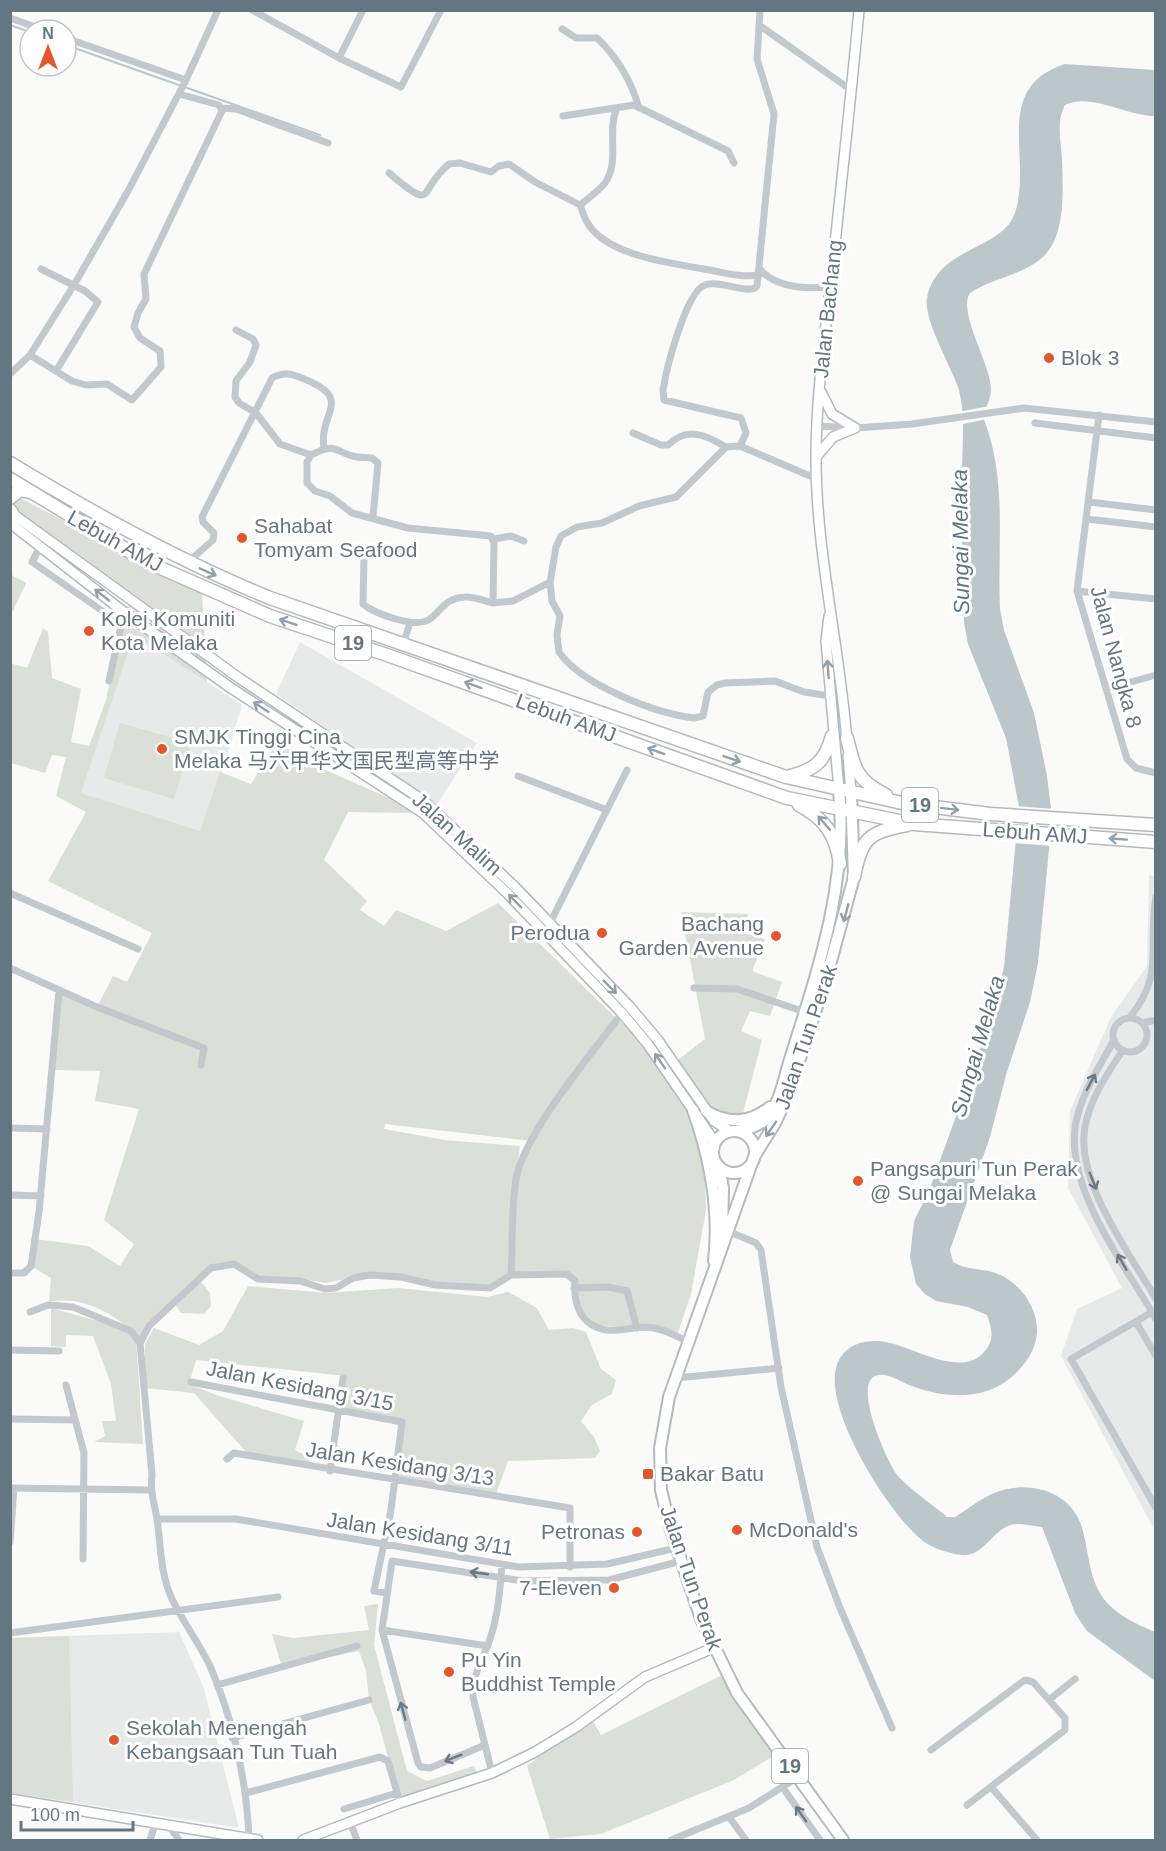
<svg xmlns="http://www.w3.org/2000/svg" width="1166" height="1851" font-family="Helvetica,'Noto Sans SC',sans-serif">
  <rect width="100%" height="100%" fill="#fafaf8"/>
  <!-- built -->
  <path fill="#e8e9e9" d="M134 634 242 705 203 835 81 793Z
    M300 642 477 743 437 804 276 694Z
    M1149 875 1155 876V1531L1061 1356 1077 1309 1122 1288 1068 1188 1070 1111 1111 1017 1147 966Z
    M179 1632 203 1686 239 1828 11 1793 10 1638Z"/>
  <!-- green -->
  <path fill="#dadfd7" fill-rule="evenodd" d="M10 493 202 591 207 682 134 635 81 793 200 831 220 772 251 784 278 741 305 761 423 813 348 812 324 860 367 901 360 910 384 926 396 910 446 931 498 903 617 1019 644 1039H657L674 1063 705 1039 681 912 748 914 743 933 765 939 752 971 782 982 770 1016 750 1011 741 1031 762 1040 741 1121 717 1117 703 1124 706 1210 691 1294 677 1336 637 1328 594 1325 576 1304 574 1288 567 1274 512 1275 490 1288 435 1285 401 1277 361 1276 325 1283 297 1278 253 1277 226 1263 199 1279 210 1293 211 1306 204 1314 181 1313 174 1303 149 1326 140 1343 136 1339 143 1444 94 1442 105 1436 102 1421H116L111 1384 93 1336 66 1335V1347L51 1346V1308L130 1330C110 1310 77 1296 49 1302L51 1278 31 1266 35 1239 88 1246 120 1266 134 1244 104 1220 139 1109 95 1101 100 1071 52 1070 59 990 97 1007 113 976 127 982 152 933 48 881 86 812 56 796 66 757 52 755 45 773 11 763 10 663 27 668 43 628 48 632 52 678 81 689 71 742 89 746 106 700 124 612 132 600 11 508ZM385 1124 532 1141 517 1174 520 1146 444 1140 384 1129Z
    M10 574 26 583 13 611 11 610Z
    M120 723 191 743 174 799 104 778Z
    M248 1286 326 1293 398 1288 487 1297 508 1292 537 1308 549 1330 573 1328 586 1332 601 1369 616 1380 612 1394 592 1405 581 1421 594 1437 600 1451 595 1458 508 1461 496 1494 399 1478 404 1421 344 1408 346 1376 196 1360 189 1384 216 1395 304 1421 295 1450 310 1458 307 1466 247 1453 194 1393 145 1388V1344L154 1328 199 1345 223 1331Z
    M378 1604 374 1645 407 1771 427 1781 474 1766 479 1777 400 1803 379 1724 369 1700 366 1671 359 1651 282 1667 272 1634 293 1638 369 1630 364 1606Z
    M69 1636 73 1802 11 1793V1638Z
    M726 1673 780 1752 734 1780 601 1834 550 1839 527 1766 590 1716 601 1735Z"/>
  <!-- water -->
  <path fill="#bbc7cb" d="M1065 64 1155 70V116C1127 116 1090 92 1065 105 1056 122 1061 142 1062 159 1063 189 1066 234 1044 256 1024 275 992 278 970 293 957 311 991 365 991 389 991 398 986 408 983 417 1008 479 997 544 1000 609L1004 630 1034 713 1047 776 1051 809 1049 849 1038 963 1030 1002 1006 1075 990 1137 950 1250 953 1262C967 1270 978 1268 992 1272 1018 1279 1039 1307 1037 1334 1035 1350 1027 1362 1016 1373 987 1402 945 1399 909 1385 900 1381 885 1371 875 1376 853 1386 887 1462 898 1476 912 1491 932 1504 947 1517H955C968 1509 980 1499 994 1493 1024 1480 1067 1489 1080 1522 1089 1545 1087 1571 1100 1593 1110 1612 1136 1624 1155 1632V1681L1087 1631 1075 1613 1042 1527C1031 1526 1017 1521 1006 1527 990 1535 982 1557 961 1555 948 1553 934 1549 923 1541 890 1516 816 1400 839 1360 847 1345 861 1341 877 1341 906 1341 959 1381 984 1352 995 1340 992 1329 987 1315L968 1307 936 1301 925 1294 916 1284 910 1257 914 1221 929 1191 990 1022 1004 967 1019 807 1006 738 968 644 964 622C963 573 961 523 962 473 962 446 966 413 958 387 950 365 923 318 927 298 937 246 1002 251 1015 213 1033 158 991 88 1065 64Z"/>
  <!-- pier -->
  <path fill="#fafaf8" d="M990 406 987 419 958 425 957 412Z
    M1016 806 1054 809 1052 846 1012 843Z"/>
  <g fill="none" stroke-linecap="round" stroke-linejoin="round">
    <!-- stream -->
    <path stroke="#bbc7cb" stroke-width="2" d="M10 25 30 32
      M66 45 320 135"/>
    <defs>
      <path id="secondary" d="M821 392 832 414 855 428
        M817 456 833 437 855 428
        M10 512 239 678 424 801 515 887 630 1007 657 1039 714 1121 731 1132
        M10 523 124 612 231 688 423 813 508 894 622 1013 647 1043 693 1110 712 1138 714 1149
        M829 616 826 641 839 790
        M847 742C840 647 816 554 816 458 816 396 825 334 832 273 841 185 851 98 859 10
        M848 756 851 792
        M10 1799 258 1840
        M303 1840 400 1803 492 1773 535 1752 576 1727 645 1677 713 1648"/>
      <path id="primary" d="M693 1110C710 1158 720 1209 714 1261
        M706 1111C729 1124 749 1124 770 1107
        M736 1131C746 1130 756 1127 765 1120 781 1104 785 1073 792 1053 819 967 848 881 839 790
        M713 1152a21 21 0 1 1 42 0a21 21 0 1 1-42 0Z
        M719 1166 723 1188 722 1238
        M843 1840 737 1693 701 1619 670 1527 661 1490 660 1448 669 1397 754 1157 775 1123 787 1098 827 976 854 877 851 792"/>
      <path id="highway" d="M10 463C94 514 179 561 270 598L786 777 902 803 990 814 1156 825
        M10 479 147 562 270 616 387 655 787 798 914 824 1156 842
        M10 498 20 490 31 492
        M10 510 12 513
        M847 738C854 768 856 780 886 795
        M790 776C815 770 825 761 832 736
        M799 805C825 819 836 835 840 864
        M854 877C861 838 869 832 907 825"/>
    </defs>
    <!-- secondary casing -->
    <use href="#secondary" stroke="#b3babf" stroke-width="12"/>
    <!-- primary casing -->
    <use href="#primary" stroke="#b5babe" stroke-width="14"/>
    <!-- highway casing -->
    <use href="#highway" stroke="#b4b9bd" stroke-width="15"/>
    <!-- street -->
    <path stroke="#c3c8cc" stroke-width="7" d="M252 10 339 58 401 87 441 10
      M10 18 44 30
      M759 25 851 90
      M562 29 576 38H597C618 58 631 80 639 108
      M66 38 186 80 218 10
      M339 58 363 10
      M222 108 236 109 328 143
      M563 116 634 105 728 151 734 163
      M389 173C437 214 417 190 449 164L460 163 491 172 499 166 509 164 535 182 580 205C582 210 584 217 587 222 605 255 670 263 704 269 723 272 739 278 759 275
      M580 205C588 198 599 191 605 183 620 162 607 133 616 110
      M759 268C775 288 807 289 830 287
      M41 269 85 291 98 302 56 371
      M236 330 253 339 256 345 250 362 236 381 235 397 239 403 256 413 280 444 311 455C339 440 335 454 357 457 362 458 367 457 372 458L378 463 373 517
      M30 355 72 381 86 385 107 384 132 400 161 367 160 351 140 338 134 327 138 313 146 299 144 274 222 111 219 105 179 94
      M10 374 30 355 74 285 128 191 186 80
      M1099 415 1077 591 1127 759 1136 768 1156 773
      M1035 423 1156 438
      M817 426 855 428 912 424 1024 408 1156 422
      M633 433 661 445H668C687 426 706 435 726 447
      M740 446 746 433 741 418 664 400 663 390C666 370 686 291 705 285 719 279 750 296 757 286L774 114 757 59 760 10
      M311 455 307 462V483L315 491 330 496 352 513 408 528 491 536 494 543 493 603 513 601 550 582 556 547 561 536 577 527 602 523 639 506 676 497 726 447 740 446 817 479
      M1089 502 1156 510
      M1087 519 1156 527
      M494 539 511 536 524 541
      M40 547 32 562 121 624
      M364 559 363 604C375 614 416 629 430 619 442 610 445 598 465 597 473 596 484 601 493 603
      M187 563 213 540 214 533 203 522 202 517 272 378C283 371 293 374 304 379 355 399 318 413 324 448
      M550 582 552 601 560 616 557 635 559 652C582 685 654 713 694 718L703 716 708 692 717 685 725 683 775 681 804 692 830 696
      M1077 591 1156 599
      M403 644 410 623
      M109 681 124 612
      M1106 689 1156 675
      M518 776 607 810
      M10 893 138 949
      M550 923 627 770
      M10 968 97 1007 204 1048 201 1065
      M694 988 737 989 805 1012
      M1129 1018C1166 974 1147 947 1156 897
      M1113 1035a17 17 0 1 1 34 0a17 17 0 1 1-34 0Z
      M1142 1023 1156 1020
      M1114 1040C1101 1064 1085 1088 1078 1114 1058 1180 1124 1263 1156 1319
      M1123 1050C1107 1074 1090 1099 1085 1127 1075 1181 1130 1254 1156 1299
      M10 1128 47 1129
      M10 1195 41 1196
      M728 1231 756 1243 761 1250 781 1387 817 1547 840 1608 892 1728
      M10 1273H24L31 1266 39 1212 59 990
      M511 1275C513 1243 511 1209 516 1179 524 1133 593 1052 622 1013
      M574 1288 608 1287 627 1291 637 1328
      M1154 1311 1071 1359 1156 1508
      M30 1312 48 1305 73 1307 131 1331 140 1343
      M1136 1322 1156 1356
      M10 1350 59 1351
      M676 1378 779 1368
      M191 1382 402 1422 391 1510 374 1591 387 1593
      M66 1385 84 1453 83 1559
      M10 1419 75 1420
      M227 1459 234 1453 570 1508V1567
      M330 1471 343 1378
      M10 1488 149 1490
      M157 1519H236L519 1567 607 1564 676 1548
      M10 1542 14 1488
      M382 1630 488 1646
      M10 1633 278 1597
      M217 1685 357 1646
      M1050 1699 1075 1679
      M232 1738 369 1700
      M485 1745 430 1768 421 1767 418 1763 382 1630 392 1561 523 1581 609 1580 681 1561
      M931 1750 1025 1680 1033 1682 1065 1718V1730L967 1805
      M492 1773 473 1697C472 1674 483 1660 490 1639 498 1616 500 1590 502 1565
      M991 1787 1037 1840
      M783 1788 820 1840
      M246 1793 380 1757 388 1761 400 1803
      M344 1809 397 1793
      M729 1817 746 1840
      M350 1822 357 1840
      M169 1826 179 1840
      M249 1839C247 1782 233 1719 210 1666 199 1643 183 1622 172 1599 160 1573 161 1546 157 1519 154 1502 150 1491 152 1475L140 1343 149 1326 211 1268 234 1264 258 1279 300 1281 325 1289 336 1288 353 1278 370 1275 401 1277 435 1285 490 1288 511 1275 567 1274 575 1281C573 1303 580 1326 607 1330 622 1332 638 1325 654 1328 666 1330 678 1337 689 1342
      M150 1840 155 1824
      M671 1840 749 1808 798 1777"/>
    <!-- secondary -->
    <use href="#secondary" stroke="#fff" stroke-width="9"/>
    <!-- primary -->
    <use href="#primary" stroke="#fff" stroke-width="10"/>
    <!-- highway -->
    <use href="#highway" stroke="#fff" stroke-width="12"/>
  </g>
  <!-- one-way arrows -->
  <defs><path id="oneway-shaft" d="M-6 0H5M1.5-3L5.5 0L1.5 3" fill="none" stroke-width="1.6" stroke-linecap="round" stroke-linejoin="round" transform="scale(1.5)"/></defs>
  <g stroke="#939fa8">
    <use href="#oneway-shaft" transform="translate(208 572) rotate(24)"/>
    <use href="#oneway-shaft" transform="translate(102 595) rotate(-142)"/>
    <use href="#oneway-shaft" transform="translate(288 622) rotate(-162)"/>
    <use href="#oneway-shaft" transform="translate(828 669) rotate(-94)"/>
    <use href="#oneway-shaft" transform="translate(473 685) rotate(-160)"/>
    <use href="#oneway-shaft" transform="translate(261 707) rotate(-147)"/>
    <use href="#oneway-shaft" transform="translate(656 751) rotate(-160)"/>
    <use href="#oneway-shaft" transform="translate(732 759) rotate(19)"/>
    <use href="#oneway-shaft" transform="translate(950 809) rotate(7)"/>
    <use href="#oneway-shaft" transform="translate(824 823) rotate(-131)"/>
    <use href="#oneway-shaft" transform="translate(1118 839) rotate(-176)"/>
    <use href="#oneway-shaft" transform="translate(515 901) rotate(-134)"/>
    <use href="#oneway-shaft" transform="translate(846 913) rotate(105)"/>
    <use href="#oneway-shaft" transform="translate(610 987) rotate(45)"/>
    <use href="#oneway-shaft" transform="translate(660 1061) rotate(-125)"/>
    <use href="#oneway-shaft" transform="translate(771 1129) rotate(125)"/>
  </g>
  <g stroke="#6a7a87">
    <use href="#oneway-shaft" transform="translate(1091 1082) rotate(-62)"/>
    <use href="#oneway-shaft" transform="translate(1093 1181) rotate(68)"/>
    <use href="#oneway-shaft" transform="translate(1122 1262) rotate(-120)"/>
    <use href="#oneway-shaft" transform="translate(479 1573) rotate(-172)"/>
    <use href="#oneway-shaft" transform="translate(403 1711) rotate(-105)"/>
    <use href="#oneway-shaft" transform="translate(453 1758) rotate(158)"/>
    <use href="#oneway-shaft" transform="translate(801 1814) rotate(-125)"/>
  </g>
  <!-- markers -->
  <g fill="#e4572e" stroke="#fff" stroke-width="2">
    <circle cx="1049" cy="358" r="6"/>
    <circle cx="242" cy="538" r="6"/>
    <circle cx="89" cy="631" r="6"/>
    <circle cx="162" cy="749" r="6"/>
    <circle cx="602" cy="933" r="6"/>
    <circle cx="776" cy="936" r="6"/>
    <circle cx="858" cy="1181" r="6"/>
    <rect x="642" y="1468" width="12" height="12" rx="3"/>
    <circle cx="737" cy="1530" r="6"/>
    <circle cx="637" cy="1532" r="6"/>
    <circle cx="614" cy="1588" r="6"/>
    <circle cx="449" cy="1672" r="6"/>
    <circle cx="114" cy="1740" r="6"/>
  </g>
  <g text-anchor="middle" stroke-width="6" stroke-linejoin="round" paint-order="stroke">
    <!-- shield labels -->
    <g fill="#fff" stroke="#939fa8" stroke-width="1.5">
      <rect x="335" y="626" width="36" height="34" rx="4.5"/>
      <rect x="902" y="788" width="36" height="34" rx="4.5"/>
      <rect x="772" y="1749" width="36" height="34" rx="4.5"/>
    </g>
    <g font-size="20" font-weight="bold" fill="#657683">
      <text x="353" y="650">19</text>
      <text x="920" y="812">19</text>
      <text x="790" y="1773">19</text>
    </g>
    <!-- street labels -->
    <g font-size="21" fill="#657683" stroke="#fff">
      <text transform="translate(828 309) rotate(-84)" y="7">Jalan Bachang</text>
      <text transform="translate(115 541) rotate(29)" y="7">Lebuh AMJ</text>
      <text transform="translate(1116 657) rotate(75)" y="7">Jalan Nangka 8</text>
      <text transform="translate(566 718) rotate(20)" y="7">Lebuh AMJ</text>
      <text transform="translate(1035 833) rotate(4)" y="7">Lebuh AMJ</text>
      <text transform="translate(457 834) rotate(42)" y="7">Jalan Malim</text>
      <text transform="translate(806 1037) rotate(-71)" y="7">Jalan Tun Perak</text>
      <text transform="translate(300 1386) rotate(11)" y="7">Jalan Kesidang 3/15</text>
      <text transform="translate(400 1464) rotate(9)" y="7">Jalan Kesidang 3/13</text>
      <text transform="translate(420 1534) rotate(9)" y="7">Jalan Kesidang 3/11</text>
      <text transform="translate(691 1578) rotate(71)" y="7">Jalan Tun Perak</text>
    </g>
    <!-- poi labels -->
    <g font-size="21" fill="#657683" stroke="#fff" text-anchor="start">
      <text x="1061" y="365">Blok 3</text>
      <text x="254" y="533">Sahabat<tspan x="254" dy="24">Tomyam Seafood</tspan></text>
      <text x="101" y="626">Kolej Komuniti<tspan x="101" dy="24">Kota Melaka</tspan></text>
      <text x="174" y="744">SMJK Tinggi Cina<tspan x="174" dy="24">Melaka 马六甲华文国民型高等中学</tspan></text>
      <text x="764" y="931" text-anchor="end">Bachang<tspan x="764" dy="24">Garden Avenue</tspan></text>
      <text x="590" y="940" text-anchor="end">Perodua</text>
      <text x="870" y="1176">Pangsapuri Tun Perak<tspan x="870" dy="24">@ Sungai Melaka</tspan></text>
      <text x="660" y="1481">Bakar Batu</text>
      <text x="749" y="1537">McDonald's</text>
      <text x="625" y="1539" text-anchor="end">Petronas</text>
      <text x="602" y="1595" text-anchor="end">7-Eleven</text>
      <text x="461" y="1667">Pu Yin<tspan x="461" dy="24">Buddhist Temple</tspan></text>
      <text x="126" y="1735">Sekolah Menengah<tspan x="126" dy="24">Kebangsaan Tun Tuah</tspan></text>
    </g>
    <!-- water labels -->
    <g font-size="22" font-style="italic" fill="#60757c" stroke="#fff">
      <text transform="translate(960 542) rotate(-91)" y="8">Sungai Melaka</text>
      <text transform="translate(977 1046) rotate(-74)" y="8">Sungai Melaka</text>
    </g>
  </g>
  <!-- border -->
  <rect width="1166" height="1851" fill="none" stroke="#657683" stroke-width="24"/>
  <!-- north arrow -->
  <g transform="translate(48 48)"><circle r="28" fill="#ffffff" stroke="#c1c8cd" stroke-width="1.5"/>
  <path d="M0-4.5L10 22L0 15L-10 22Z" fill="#e4572e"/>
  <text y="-9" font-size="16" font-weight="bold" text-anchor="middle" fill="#657683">N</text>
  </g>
  <!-- scale -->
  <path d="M21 1821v9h112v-9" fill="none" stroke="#657683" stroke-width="3"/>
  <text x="30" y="1821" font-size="18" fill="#657683" stroke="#ffffff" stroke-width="4.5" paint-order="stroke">100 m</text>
</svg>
